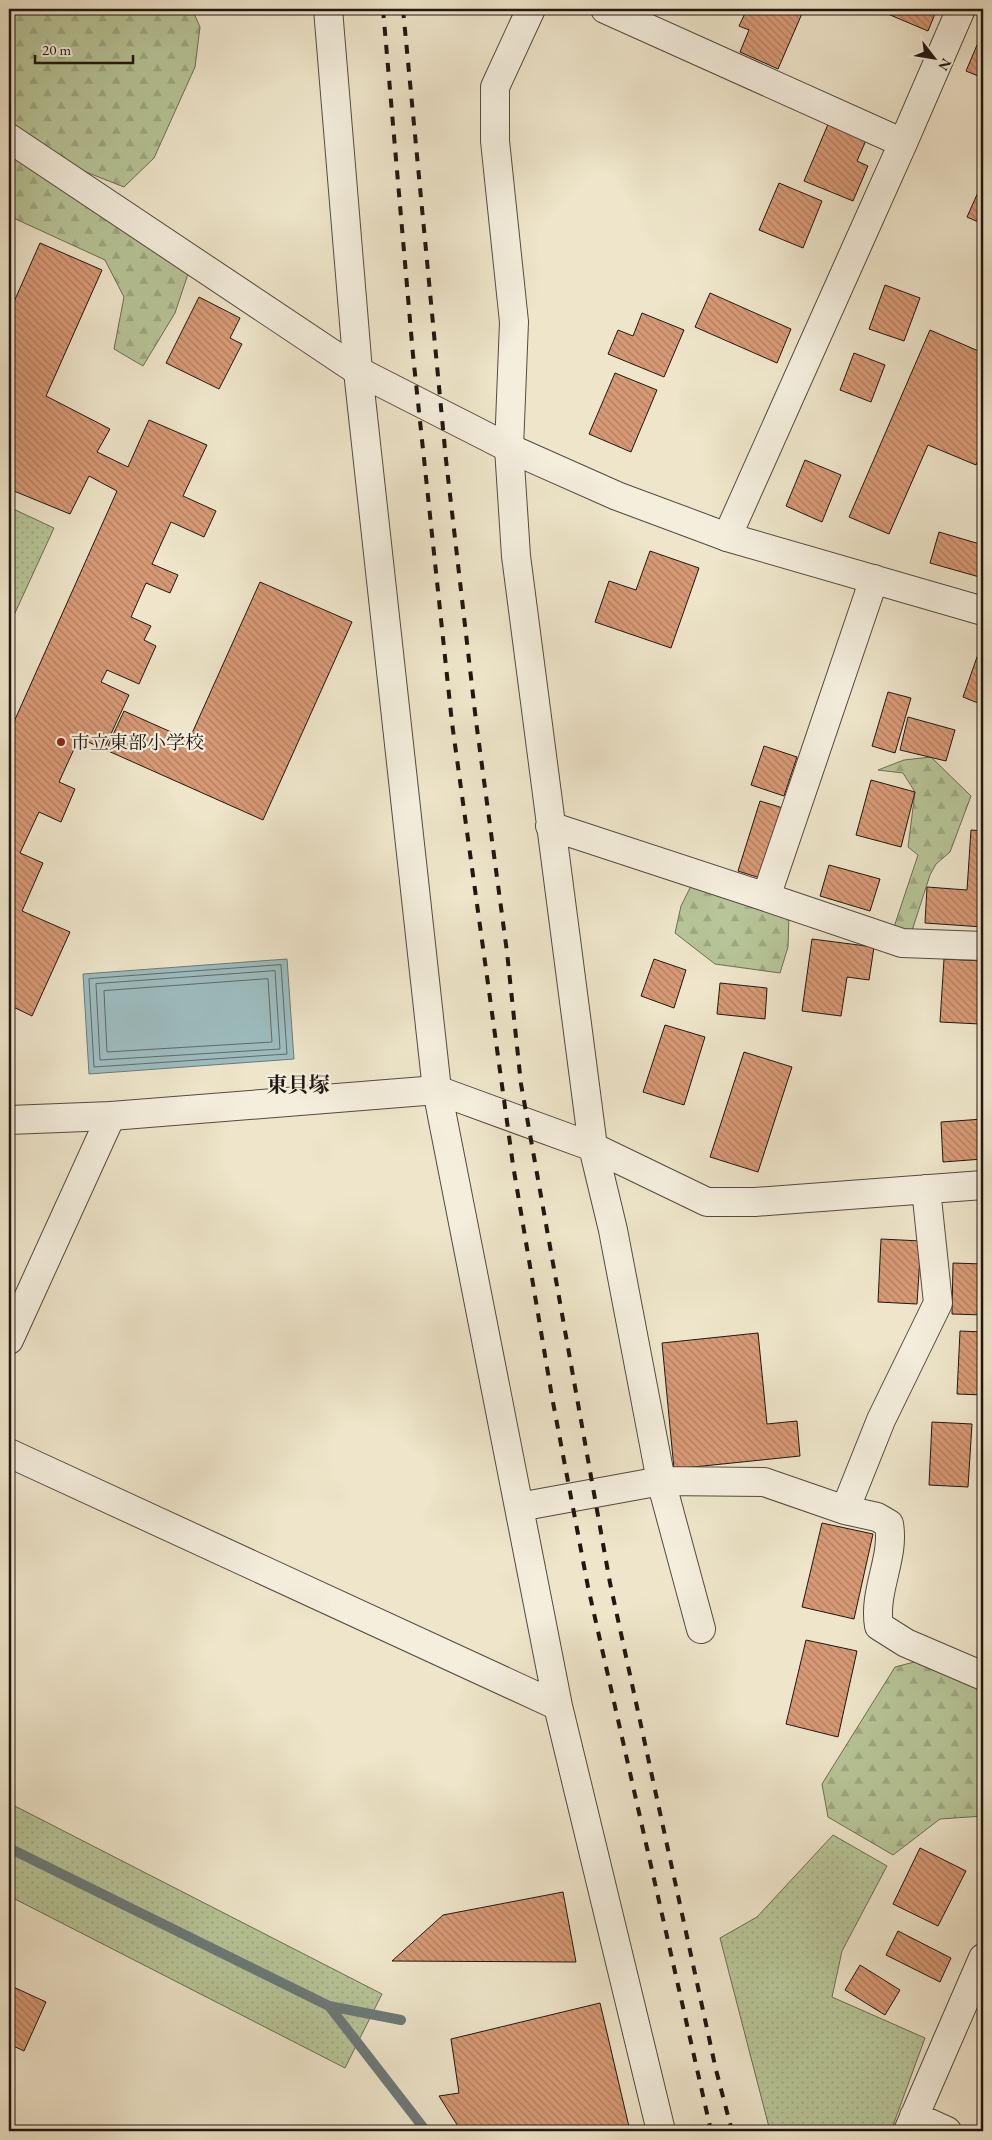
<svg xmlns="http://www.w3.org/2000/svg" width="992" height="2140" font-family="'EB Garamond','Noto Serif JP',serif">
  <defs>
    <pattern id="green-dots" width="8" height="8" patternUnits="userSpaceOnUse" patternTransform="scale(1.25)"><rect width="8" height="8" fill="#b7c598"/><path d="M2 2h.1M6 6h.1" fill="none" stroke="#9da882" stroke-width="1.8" stroke-linecap="round"/></pattern>
    <pattern id="forest-firs" width="22" height="20" patternUnits="userSpaceOnUse" patternTransform="scale(1.25)"><rect width="22" height="20" fill="#b7c598"/><path d="M5 1l3.5 6h-7zM16 11l3.5 6h-7z" fill="#9da882"/></pattern>
    <pattern id="building-back-hatch" width="6" height="6" patternUnits="userSpaceOnUse" patternTransform="scale(1.25)"><rect width="6" height="6" fill="#d89a76"/><path d="M-1 5l2 2M0 0l6 6M5-1l2 2" fill="none" stroke="#af7d5f"/></pattern>
  </defs>
  <rect width="100%" height="100%" fill="#eee5ca"/>
  <filter id="stains"><feTurbulence type="fractalNoise" baseFrequency=".004" numOctaves="4"/><feColorMatrix values="0 0 0 0 .2 0 0 0 0 .09 0 0 0 0 .02 0 0 0 .5 -.17"/></filter>
  <radialGradient id="worn" r=".72"><stop offset=".6" stop-color="#630" stop-opacity="0"/><stop offset="1" stop-color="#630" stop-opacity=".3"/></radialGradient>
  <!-- green -->
  <path fill="url(#green-dots)" stroke="#6c6e54" d="M9 507 54 528 9 626Z
    M9 1803 382 1994 345 2068 9 1896Z
    M833 1835 887 1866 842 1951 832 1997 925 2038 891 2131H770L720 1938 757 1917Z"/>
  <!-- forest -->
  <path fill="url(#forest-firs)" stroke="#6c6e54" d="M9 9H192L200 27 195 67 154 158 124 187 20 146 188 274 175 313 143 366 114 349 124 297 105 260 9 216Z
    M931 757 971 796 950 852 936 864 930 875 908 943 890 939 918 855 908 847 915 792 903 773 878 770 904 760Z
    M697 874 789 916 788 947 780 973 715 964 675 933 681 906Z
    M937 1656 983 1688V1816L940 1819 893 1855 828 1817 822 1784 895 1667Z"/>
  <!-- water -->
  <path fill="#9dbdc0" stroke="#6b7a7a" d="M287 959 294 1059 89 1074 83 974Z"/>
  <g fill="none" stroke-linecap="round" stroke-linejoin="round">
    <!-- shore -->
    <path stroke="#5f6a68" stroke-width="1" d="M281 965 287 1054 94 1067 89 979Z
      M275 971 280 1049 100 1060 96 984Z
      M268 979 272 1042 107 1052 104 991Z"/>
    <!-- stream -->
    <path stroke="#6b7a7a" stroke-width="10" d="M9 1848 329 2006 401 2020
      M329 2006 426 2131"/>
  </g>
  <!-- building -->
  <path fill="url(#building-back-hatch)" stroke="#211611" d="M747 9H804L778 69 740 52 749 30 739 26Z
    M876 9H937L928 31Z
    M983 31V78L966 71Z
    M829 122 867 138 857 161 868 166 853 201 804 181Z
    M983 181V224L967 217Z
    M779 183 822 201 803 248 759 230Z
    M40 243 102 270 46 396 110 429 97 452 128 467 149 420 207 445 183 496 216 511 204 537 171 522 152 564 178 575 170 593 146 583 131 617 151 626 144 640 156 646 139 684 107 670 101 682 129 695 104 749 79 738 59 782 75 789 61 822 39 812 20 853 43 863 22 911 70 932 32 1016 9 1005V733L117 491 89 476 70 514 9 489V313Z
    M885 285 920 298 904 341 869 329Z
    M710 293 791 329 777 363 695 327Z
    M199 297 240 318 230 338 242 344 219 389 166 363Z
    M642 313 684 330 664 377 608 354 618 330 633 336Z
    M930 330 983 353V447L976 465 928 445 889 534 849 517Z
    M854 353 885 365 871 402 840 390Z
    M615 373 657 390 631 452 589 434Z
    M805 460 841 475 822 522 786 506Z
    M939 532 983 545V578L930 563Z
    M650 551 699 568 671 648 595 622 609 581 636 590Z
    M260 582 352 622 263 820 106 750 124 711 189 740Z
    M983 640V705L963 697Z
    M888 692 911 698 895 753 872 746Z
    M908 717 955 730 946 761 900 750Z
    M764 746 797 757 784 796 751 785Z
    M871 780 915 792 901 847 856 835Z
    M760 801 783 808 760 878 738 871Z
    M971 830 983 831V927L925 923 927 887 967 890Z
    M829 865 880 879 870 911 820 896Z
    M812 939 874 947 869 980 847 977 841 1016 802 1011Z
    M654 959 686 970 674 1008 641 996Z
    M944 959 983 961 980 1024 940 1022Z
    M720 983 767 988 765 1019 717 1014Z
    M665 1025 705 1037 684 1105 643 1092Z
    M744 1052 792 1067 758 1172 710 1157Z
    M983 1119V1159L943 1162 941 1122Z
    M881 1239 921 1241 917 1304 878 1302Z
    M953 1263 983 1264V1315L952 1314Z
    M960 1331 983 1332V1395L957 1394Z
    M758 1333 767 1424 797 1421 800 1456 674 1469 662 1343Z
    M932 1422 972 1424 968 1487 929 1485Z
    M822 1523 873 1534 854 1619 802 1607Z
    M806 1640 857 1651 838 1737 786 1724Z
    M920 1848 966 1871 938 1926 893 1904Z
    M563 1892 576 1962 392 1961 443 1915Z
    M898 1931 951 1958 940 1982 886 1955Z
    M860 1965 900 1990 885 2015 845 1990Z
    M9 1985 46 2002 24 2051 9 2044Z
    M600 2003 630 2131H461L439 2096 459 2093 451 2039Z"/>
  <g fill="none" stroke-linecap="round" stroke-linejoin="round">
    <defs>
      <path id="minor" d="M328 9 358 371 437 1090 558 1706 661 2131
        M531 9 495 87V141L514 322 509 448 516 556 593 1147 613 1230 661 1481 701 1629
        M605 9 903 143
        M727 537 903 143 961 9
        M550 826 766 897 874 579
        M766 897 902 943 983 946
        M437 1090 593 1147 707 1202H755L983 1185
        M9 1340 111 1116
        M9 1453 558 1706
        M519 1507 661 1481 764 1482 845 1510 877 1517 889 1524C895 1558 873 1591 879 1626L906 1643 983 1676
        M845 1510 881 1420 938 1303 926 1189
        M914 2116 947 2131
        M908 2131 983 1958"/>
      <path id="tertiary" d="M9 138 358 371 509 448 617 496 727 537 983 611
        M9 1120 111 1116 437 1090"/>
    </defs>
    <!-- minor casing -->
    <use href="#minor" stroke="#544a3f" stroke-width="30"/>
    <!-- tertiary casing -->
    <use href="#tertiary" stroke="#544a3f" stroke-width="30"/>
    <!-- minor -->
    <use href="#minor" stroke="#f4eedd" stroke-width="28"/>
    <!-- tertiary -->
    <use href="#tertiary" stroke="#f4eedd" stroke-width="28"/>
    <!-- rail -->
    <path stroke="#211611" stroke-width="4" stroke-dasharray="9 9" stroke-linecap="butt" d="M383 9 413 355 452 723 513 1165 552 1397 588 1587 711 2131
      M403 9 446 460 476 721 507 952 521 1084 610 1583 716 2070 732 2131"/>
  </g>
  <!-- markers -->
  <circle fill="#8f2418" stroke="#f4eedd" stroke-width="2" cx="61" cy="742" r="5"/>
  <g text-anchor="middle" stroke-width="4.5" stroke-linejoin="round" paint-order="stroke">
    <!-- poi labels -->
    <g font-size="19" fill="#211611" stroke="#f4eedd" text-anchor="start">
      <text x="71" y="749">市立東部小学校</text>
    </g>
    <!-- quarter labels -->
    <g font-size="21" font-weight="bold" fill="#211611" stroke="#f4eedd">
      <text x="298" y="1092">東貝塚</text>
    </g>
  </g>
  <!-- margin -->
  <rect width="992" height="2140" fill="none" stroke="#eee5ca" stroke-width="30"/>
  <rect x="10" y="10" width="972" height="2120" fill="none" stroke="#211611" stroke-width="2.5"/>
  <rect x="15" y="15" width="962" height="2110" fill="none" stroke="#211611"/>
  <!-- north arrow -->
  <g transform="translate(934 58) rotate(121)" stroke="#f4eedd" stroke-width="4" paint-order="stroke">
  <path d="M0-4L9 19L0 12L-9 19Z" fill="#211611"/>
  <text y="-8" font-size="14" font-weight="bold" text-anchor="middle" fill="#211611">N</text>
  </g>
  <!-- scale -->
  <path d="M35 55v8h98v-8" fill="none" stroke="#211611" stroke-width="2.5"/>
  <text x="42" y="55" font-size="15" fill="#211611" stroke="#f4eedd" stroke-width="4" paint-order="stroke">20 m</text>
  <rect width="100%" height="100%" filter="url(#stains)"/>
  <rect width="100%" height="100%" fill="url(#worn)"/>
</svg>
